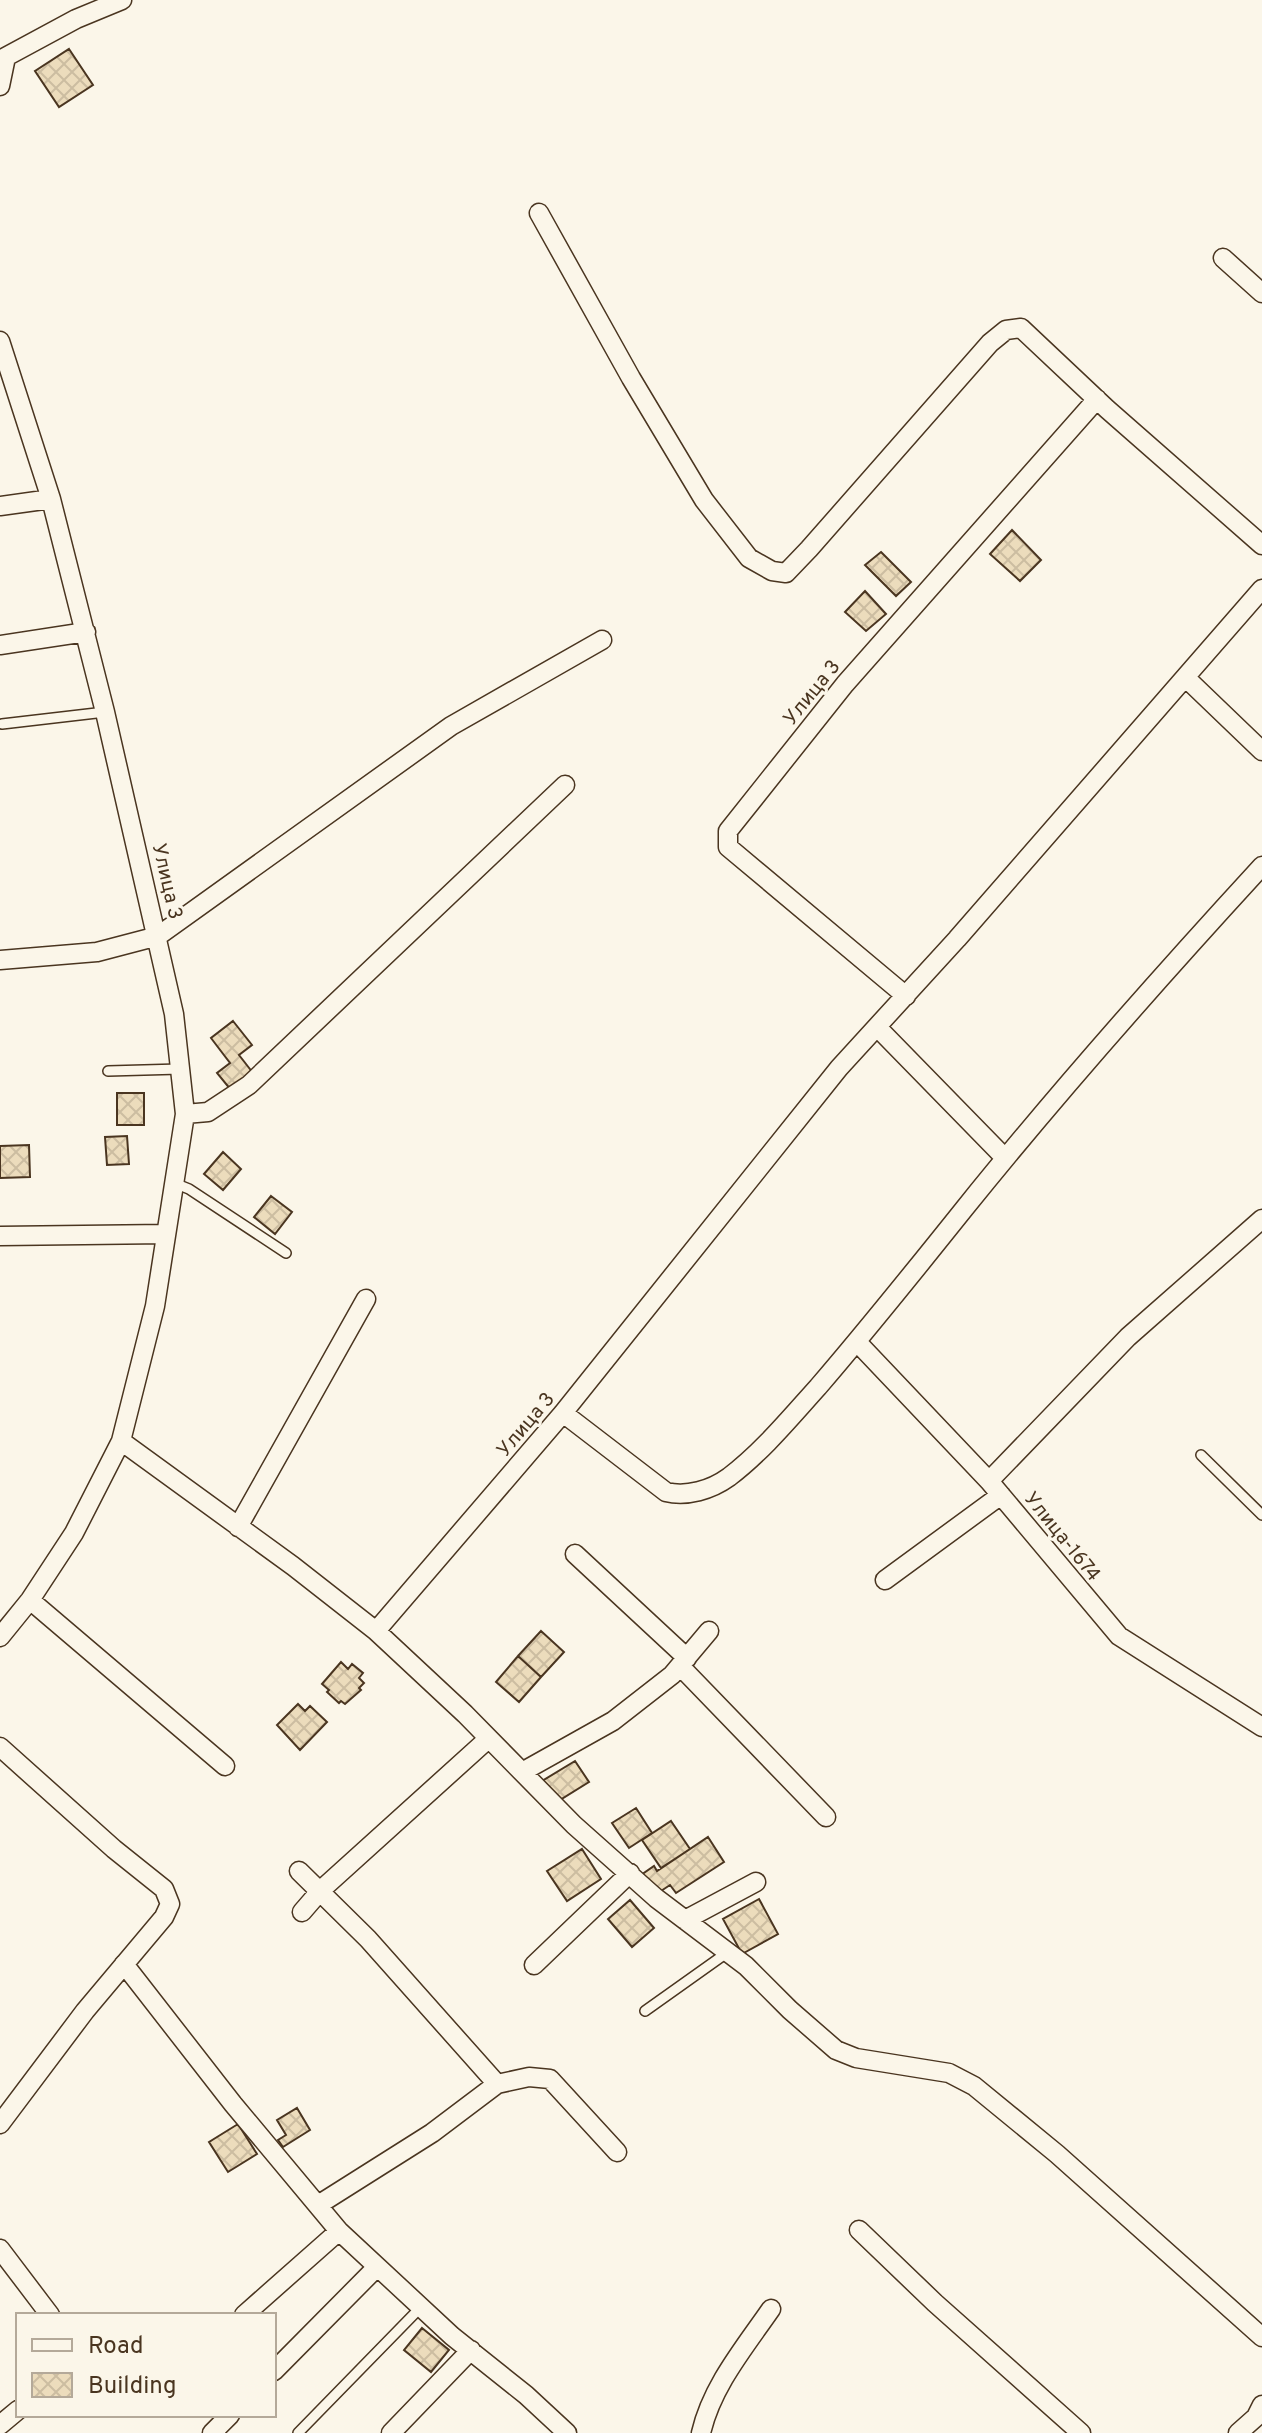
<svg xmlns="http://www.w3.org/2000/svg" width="1262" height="2433" font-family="Overpass,sans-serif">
  <defs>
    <pattern id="building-cross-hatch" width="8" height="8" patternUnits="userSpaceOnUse" patternTransform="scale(2)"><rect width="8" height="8" fill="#ecdcbc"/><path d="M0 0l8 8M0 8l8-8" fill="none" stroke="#ccbda1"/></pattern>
  </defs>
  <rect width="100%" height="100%" fill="#fbf6e9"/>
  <!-- building -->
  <path fill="url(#building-cross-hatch)" stroke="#4a3520" stroke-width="2" d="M69 49 93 85 59 107 35 71Z
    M1012 530 1041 560 1020 581 990 554Z
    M881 552 911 582 896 596 865 565Z
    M865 591 886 614 866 631 845 612Z
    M233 1021 252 1045 239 1055 253 1073 231 1090 217 1073 230 1063 211 1038Z
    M117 1093H144V1125H117Z
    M127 1136 129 1164 107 1165 105 1137Z
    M29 1145 30 1177 0 1178V1146Z
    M223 1152 241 1169 223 1190 204 1174Z
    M271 1196 292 1212 275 1234 254 1217Z
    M541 1631 564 1652 541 1677 518 1656Z
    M518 1656 541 1677 519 1702 496 1682Z
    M341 1662 348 1669 352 1664 363 1673 359 1678 364 1683 359 1688 361 1690 345 1704 341 1701 339 1703 327 1692 329 1690 322 1684Z
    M298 1704 305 1711 310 1706 327 1722 300 1750 277 1725Z
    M575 1761 589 1782 555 1803 542 1781Z
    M636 1808 652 1833 629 1848 612 1823Z
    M671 1821 690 1849 661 1868 642 1840Z
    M708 1837 724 1862 676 1893 670 1885 655 1895 641 1875 654 1866 657 1871Z
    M582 1849 601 1879 567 1901 547 1871Z
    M759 1899 778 1934 742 1954 723 1919Z
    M630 1900 654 1928 632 1947 608 1919Z
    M297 2108 310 2130 283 2147 278 2140 286 2135 277 2120Z
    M238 2124 257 2154 228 2172 209 2142Z
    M422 2328 449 2350 431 2372 404 2350Z"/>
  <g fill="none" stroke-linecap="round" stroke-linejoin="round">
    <defs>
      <path id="lane" d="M2 724 105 712
        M108 1071 180 1069
        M174 1183 189 1189 286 1253
        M1201 1455 1262 1515
        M645 2011 728 1952
        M298 2433 421 2307"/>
      <path id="street" d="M0 60 76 19 122 0
        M0 86 6 57
        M539 213 631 378 704 500 749 558 772 571 786 573 809 549 990 343 1006 330 1021 328 1107 409 1262 545
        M1223 258 1262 293
        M0 341 51 499 105 712 174 1014 185 1114 155 1306 121 1441 74 1533 30 1600 0 1637
        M0 506 51 499
        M0 645 86 632
        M1186 678 1262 751
        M0 960 97 952 158 936 451 726 602 640
        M906 996 728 847V831L845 684 1097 399
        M877 1027 1005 1158
        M185 1114 208 1112 249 1085 565 785
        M0 1236 166 1234
        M857 1342 989 1481 1119 1636 1262 1727
        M563 1413 666 1492C687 1497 711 1490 729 1477 762 1452 790 1418 818 1387 868 1329 916 1269 964 1209 1059 1091 1160 977 1262 866
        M121 1441 293 1566 376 1631 465 1714 574 1825 656 1898 746 1966 790 2010 836 2050 856 2058 949 2073 974 2086 1057 2154 1262 2337
        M989 1481 1128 1337 1262 1219
        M238 1527 366 1299
        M575 1554 687 1658
        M885 1580 1001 1495
        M30 1600 225 1766
        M376 1631 563 1413 839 1068 957 939 1262 589
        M680 1666 826 1817
        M0 1747 114 1849 164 1889 170 1904 164 1917 85 2011 0 2124
        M522 1772 613 1721 672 1675 709 1631
        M299 1871 368 1939 497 2084
        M302 1912 321 1890 488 1739
        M685 1920 756 1882
        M124 1964 233 2104 339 2231 452 2336 526 2395 567 2433
        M534 1965 630 1873
        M318 2205 432 2133 497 2084 529 2077 550 2079 617 2152
        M859 2230 935 2303 1081 2433
        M0 2249 50 2315
        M244 2315 339 2231
        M274 2371 377 2267
        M0 2425 18 2410
        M212 2433 230 2415
        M391 2433 471 2350
        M701 2433C712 2386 744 2348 771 2309
        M1238 2433 1256 2417 1262 2405"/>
    </defs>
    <!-- lane casing -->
    <use href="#lane" stroke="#4a3520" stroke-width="12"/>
    <!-- street casing -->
    <use href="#street" stroke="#4a3520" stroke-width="21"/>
    <!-- lane -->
    <use href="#lane" stroke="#fbf6e9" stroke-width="9"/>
    <!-- street -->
    <use href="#street" stroke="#fbf6e9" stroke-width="18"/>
  </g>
  <g text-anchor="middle" stroke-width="6" stroke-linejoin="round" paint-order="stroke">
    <!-- street labels -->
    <g font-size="20" fill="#4a3520" stroke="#fbf6e9">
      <text transform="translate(811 692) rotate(-51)" y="7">Улица 3</text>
      <text transform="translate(168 881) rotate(77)" y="7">Улица 3</text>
      <text transform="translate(525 1424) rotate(-50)" y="7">Улица 3</text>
      <text transform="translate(1063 1536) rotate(51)" y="7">Улица-1674</text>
    </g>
  </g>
  <!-- legend -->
  <rect x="16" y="2313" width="260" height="104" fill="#fbf6e9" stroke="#b4a999" stroke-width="2"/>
  <rect x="32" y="2339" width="40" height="12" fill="#fbf6e9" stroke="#b4a999" stroke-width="2"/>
  <text x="88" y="2353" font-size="24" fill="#4a3520">Road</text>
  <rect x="32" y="2373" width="40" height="24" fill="url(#building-cross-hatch)" stroke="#b4a999" stroke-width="2"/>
  <text x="88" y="2393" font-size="24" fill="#4a3520">Building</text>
</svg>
